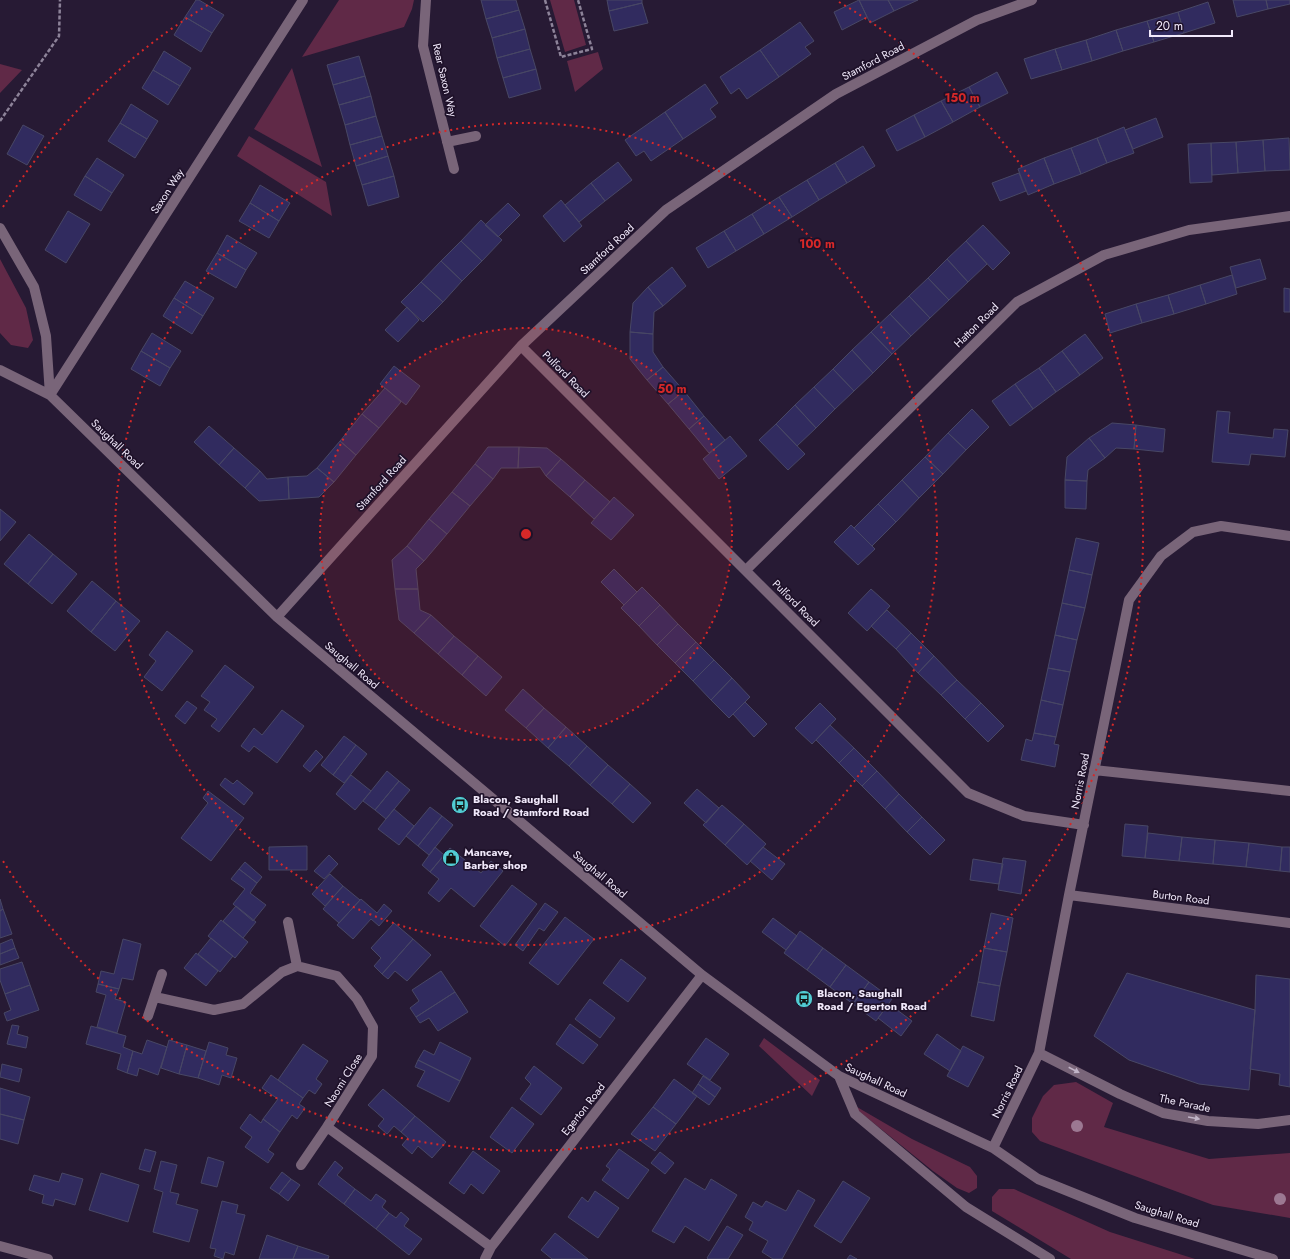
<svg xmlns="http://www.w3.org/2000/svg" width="1290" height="1259" font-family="Jost,sans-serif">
  <rect width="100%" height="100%" fill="#271a34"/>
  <!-- green -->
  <path fill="#602947" d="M339 0H414L412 9 404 27 302 57Z
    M550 0H574L586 45 565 52Z
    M598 52 603 69 575 92 567 61Z
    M0 64 22 70 0 93Z
    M292 68 322 167 254 129Z
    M249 136 326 182 332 216 237 156Z
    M0 259 26 308 33 340 28 348 11 345 0 333Z
    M764 1038 820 1080 812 1096 759 1046Z
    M1076 1082 1113 1103 1104 1127 1209 1159 1290 1153V1218L1213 1205 1040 1141 1032 1132V1118L1043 1096 1054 1085Z
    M845 1100 912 1139 970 1167 977 1176V1188L969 1193 957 1188 933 1171Z
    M999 1189H1014L1110 1232 1195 1259H1071L992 1211V1197Z"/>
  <!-- building -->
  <path fill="#312b5f" stroke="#484765" d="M196 0H199L224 15 212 33 185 17Z
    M481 0H516L519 10 486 19Z
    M607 0H642V3L609 11Z
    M859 0 867 17 842 30 834 12Z
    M859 0H888L894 11 870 23Z
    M888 0H918L894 11Z
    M1233 0H1266L1268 9 1237 17Z
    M1266 0H1290V4L1268 9Z
    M1208 2 1215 23 1184 33 1178 12Z
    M642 3 648 23 614 31 609 11Z
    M519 10 525 29 492 38 486 19Z
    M1178 12 1184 33 1154 42 1147 21Z
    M185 17 212 33 201 52 174 35Z
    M1147 21 1154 42 1123 51 1116 30Z
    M800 22 814 41 805 47 811 54 779 77 760 50Z
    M525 29 530 49 497 58 492 38Z
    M1116 30 1123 51 1092 61 1086 40Z
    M1086 40 1092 61 1062 70 1055 49Z
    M530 49 536 69 503 78 497 58Z
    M1055 49 1062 70 1031 79 1024 59Z
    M760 50 779 77 747 99 739 88 731 94 720 77Z
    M164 51 191 68 180 86 153 70Z
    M359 56 365 76 333 85 327 65Z
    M536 69 541 89 509 98 503 78Z
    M153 70 180 86 168 105 142 88Z
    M997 72 1008 93 980 107 969 87Z
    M365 76 371 96 339 105 333 85Z
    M705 84 718 103 710 109 716 117 683 139 665 112Z
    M969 87 980 107 953 122 941 101Z
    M371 96 376 116 345 125 339 105Z
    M941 101 953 122 925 137 914 115Z
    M131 104 158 121 147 139 120 123Z
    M665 112 683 139 651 161 644 151 636 156 625 140Z
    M914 115 925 137 897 151 886 130Z
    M376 116 382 136 350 145 345 125Z
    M1156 118 1163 137 1133 149 1125 130Z
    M120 123 147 139 135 158 108 141Z
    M23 125 44 136 27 165 7 154Z
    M1124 127 1134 153 1107 163 1097 138Z
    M382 136 388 156 356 166 350 145Z
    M1097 138 1107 163 1081 174 1071 148Z
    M1289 138 1290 170 1265 171 1263 140Z
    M1263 140 1265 171 1238 173 1236 142Z
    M1236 142 1238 173 1212 175 1211 143Z
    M1211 143 1212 182 1190 183 1188 144Z
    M863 146 875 166 847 183 835 163Z
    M1071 148 1081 174 1054 184 1044 158Z
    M388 156 394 176 362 185 356 166Z
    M97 158 124 175 112 193 85 176Z
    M1044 158 1054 184 1028 195 1018 169Z
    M618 162 632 180 605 201 591 183Z
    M835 163 847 183 819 200 807 180Z
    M1019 173 1026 191 1000 201 992 183Z
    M85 176 112 193 101 211 74 195Z
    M394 176 399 197 368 206 362 185Z
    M807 180 819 200 792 217 779 197Z
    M591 183 605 201 579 222 565 205Z
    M260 185 290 203 279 221 250 203Z
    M779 197 792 217 764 234 752 214Z
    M561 200 582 226 564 242 543 216Z
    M250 203 279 221 269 238 239 221Z
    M508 203 520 215 498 237 485 225Z
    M68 211 90 224 66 263 45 250Z
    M752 214 764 234 736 251 724 231Z
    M481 220 502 240 482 261 461 241Z
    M983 225 1010 253 993 270 966 241Z
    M724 231 736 251 708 268 696 248Z
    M227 235 257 253 246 270 217 253Z
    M461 241 482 261 462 281 441 261Z
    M966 241 987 264 968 282 947 259Z
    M217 253 246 270 236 288 206 271Z
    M947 259 968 282 949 300 928 278Z
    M1260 259 1266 279 1236 288 1230 267Z
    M441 261 462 281 443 302 421 282Z
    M672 267 686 286 663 306 648 287Z
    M1232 275 1237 294 1206 304 1200 285Z
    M928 278 949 300 930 318 909 296Z
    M185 281 214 298 203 316 174 298Z
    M421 282 443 302 423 322 401 302Z
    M1200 285 1206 304 1174 314 1168 295Z
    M648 287 663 306 654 312 653 334 630 332 633 303Z
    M1284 288 1290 289V312H1284Z
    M1168 295 1174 314 1142 323 1136 304Z
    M909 296 930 318 911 336 890 314Z
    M174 298 203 316 192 334 163 316Z
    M1136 304 1142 323 1110 333 1105 314Z
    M407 307 419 320 398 342 385 330Z
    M890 314 911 336 892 354 871 332Z
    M630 332 653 334V352L663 367 647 380 630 359Z
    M871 332 892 354 873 373 852 350Z
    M152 333 181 351 170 368 141 351Z
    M1085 334 1103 358 1080 375 1062 351Z
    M852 350 873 373 854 391 833 369Z
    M141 351 170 368 160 386 131 369Z
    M1062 351 1080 375 1056 392 1039 368Z
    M394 366 420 386 406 405 380 384Z
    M663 367 684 391 668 404 647 380Z
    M1039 368 1056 392 1033 409 1015 384Z
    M833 369 854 391 835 409 814 387Z
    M1015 384 1033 409 1010 426 992 401Z
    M814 387 835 409 816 428 795 405Z
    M385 388 401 402 379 428 362 414Z
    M684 391 704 416 689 429 668 404Z
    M795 405 816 428 797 446 776 424Z
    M972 409 989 427 966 450 948 433Z
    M1217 411 1230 412 1228 433 1273 438 1274 429 1288 430 1285 457 1251 454 1249 465 1212 462Z
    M362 414 379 428 356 455 340 441Z
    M704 416 725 440 709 453 689 429Z
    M1112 423 1136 425 1134 449 1116 448 1105 458 1089 438Z
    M776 424 805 454 788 470 759 440Z
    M1136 425 1165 429 1163 452 1134 449Z
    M209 426 234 448 219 465 194 442Z
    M948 433 966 450 943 474 925 457Z
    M730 436 747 456 719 479 703 459Z
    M1089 438 1105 458 1088 470 1087 481 1065 480 1067 457Z
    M340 441 356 455 334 482 317 468Z
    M488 447H519L518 468H501L493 479 475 464Z
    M519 447 547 448 561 459 546 476 540 467 518 468Z
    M234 448 260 471 245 488 219 465Z
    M925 457 943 474 919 498 902 480Z
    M561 459 585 480 570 497 546 476Z
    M475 464 493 479 470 506 452 492Z
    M317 468 334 482 319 497 289 499 288 477 307 476Z
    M260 471 267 479 288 477 289 499 259 501 245 488Z
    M585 480 610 502 594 519 570 497Z
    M902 480 919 498 896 522 878 504Z
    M1065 480 1087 481 1086 509 1065 508Z
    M452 492 470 506 447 534 429 519Z
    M614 497 634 515 611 540 591 523Z
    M878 504 896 522 872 546 854 528Z
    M0 509 16 522 0 541Z
    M429 519 447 534 424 561 407 546Z
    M851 525 875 549 858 565 834 542Z
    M29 534 53 554 28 584 4 564Z
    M1076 538 1099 543 1092 575 1069 570Z
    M407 546 424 561 416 569 418 589H395L392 560Z
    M53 554 77 574 52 604 28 584Z
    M614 569 637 592 624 605 601 582Z
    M1069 570 1092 575 1085 608 1062 603Z
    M92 581 116 601 91 632 67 611Z
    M642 587 660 605 639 626 621 608Z
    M395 589H418L420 610 431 615 414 633 399 620Z
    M871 589 890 606 867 631 848 613Z
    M116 601 140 621 115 651 91 632Z
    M1062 603 1085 608 1077 640 1055 635Z
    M660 605 678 624 657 645 639 626Z
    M887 610 911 633 896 649 871 626Z
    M431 615 454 636 438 654 414 633Z
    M678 624 696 642 675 663 657 645Z
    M167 631 193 651 162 691 144 677 156 661 149 655Z
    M911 633 934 656 918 673 896 649Z
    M1055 635 1077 640 1070 672 1048 668Z
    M454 636 478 656 462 675 438 654Z
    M696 642 714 660 693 681 675 663Z
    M478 656 502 677 486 696 462 675Z
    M934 656 957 680 941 695 918 673Z
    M714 660 732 678 711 700 693 681Z
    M225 665 254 687 219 732 211 726 217 719 204 710 210 702 201 696Z
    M1048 668 1070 672 1063 705 1041 700Z
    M732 678 750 697 729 718 711 700Z
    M957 680 981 703 965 719 941 695Z
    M523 689 544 708 526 728 505 710Z
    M1041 700 1063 705 1056 737 1034 733Z
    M187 701 197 708 185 724 175 716Z
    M745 702 767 724 754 737 733 714Z
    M820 703 836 719 812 744 795 728Z
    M981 703 1004 726 988 742 965 719Z
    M544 708 566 727 548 748 526 728Z
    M282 710 304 726 277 763 254 746 249 752 241 746 254 728 262 735Z
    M830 725 854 748 839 763 816 740Z
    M566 727 587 746 569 766 548 748Z
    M1034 733 1056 737 1054 744 1059 745 1055 767 1021 760 1026 739 1032 741Z
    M344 736 356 745 333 775 321 765Z
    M356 745 367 754 344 783 333 775Z
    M587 746 608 765 590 785 569 766Z
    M854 748 877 771 862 786 839 763Z
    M316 750 323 757 310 772 303 766Z
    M608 765 630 784 612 804 590 785Z
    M387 771 399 781 375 810 363 801Z
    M877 771 899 794 885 809 862 786Z
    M351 775 371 791 355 810 336 794Z
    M225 778 233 784 237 780 253 793 244 805 220 785Z
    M399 781 410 790 386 819 375 810Z
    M630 784 651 803 633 823 612 804Z
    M697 789 719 808 706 823 684 803Z
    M208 791 244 818 211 861 181 838 208 803 203 798Z
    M899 794 922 817 907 832 885 809Z
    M722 805 744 824 725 845 703 825Z
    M430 807 442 816 418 846 406 836Z
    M394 809 414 826 399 845 378 829Z
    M442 816 453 825 429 855 418 846Z
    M922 817 945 840 930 855 907 832Z
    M744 824 766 844 747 865 725 845Z
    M1125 824 1148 826 1145 858 1122 856Z
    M1148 833 1182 837 1179 861 1145 858Z
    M1182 837 1215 840 1213 864 1179 861Z
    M1215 840 1249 843 1246 867 1213 864Z
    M1249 843 1282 847 1280 871 1246 867Z
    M307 846V870H269V847Z
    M435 847 444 855 430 872 422 865Z
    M763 847 785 864 772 880 750 861Z
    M1282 847H1290V872L1280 871Z
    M450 848 481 873 491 861 503 871 474 907 451 888 439 902 428 893 439 879 430 872Z
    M329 855 338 864 324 879 314 871Z
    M1003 858 1026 861 1021 894 998 890Z
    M973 859 1003 864 999 884 970 880Z
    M245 862 262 877 257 883 239 869Z
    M239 869 257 883 250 893 266 905 253 921 233 904 245 889 231 879Z
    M330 874 343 886 325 906 312 894Z
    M512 885 537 904 505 946 480 926Z
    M343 886 360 900 339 923 323 909Z
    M0 899 3 909 0 911Z
    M361 899 377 913 384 904 392 911 379 926 371 919 353 939 337 925Z
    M545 903 558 912 544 931 539 928 523 951 515 945Z
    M236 906 256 922 243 938 223 921Z
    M3 909 12 934 0 938V911Z
    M991 913 1013 918 1007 952 984 948Z
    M565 917 594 939 558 985 529 963Z
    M773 918 797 936 786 950 762 932Z
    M221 920 248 942 235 958 208 936Z
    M394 923 413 939 382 974 374 966 381 958 371 948Z
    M800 931 823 948 807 970 784 953Z
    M211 938 233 956 220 972 198 954Z
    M12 939 15 948 0 954V944Z
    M123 939 141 944 133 980 122 978 119 989 98 984 101 971 114 974Z
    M413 939 431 955 407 981 395 971 388 979 382 974Z
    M15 948 19 958 0 965V954Z
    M823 948 846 965 830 987 807 970Z
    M984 948 1007 952 1000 986 978 982Z
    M196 953 218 971 206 986 184 968Z
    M621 959 646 978 628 1002 603 983Z
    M22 962 30 985 5 994 0 980V969Z
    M846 965 869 982 853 1004 830 987Z
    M441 971 455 992 416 1017 410 1008 419 1001 412 990Z
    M1127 973 1255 1010 1249 1090 1199 1084 1129 1060 1094 1036Z
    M1256 975 1290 979V1087L1279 1085 1280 1074 1250 1069 1255 1010Z
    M869 982 892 999 876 1021 853 1004Z
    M978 982 1000 986 994 1021 971 1016Z
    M98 984 119 989 115 999 126 1002 117 1033 97 1027 106 995 96 992Z
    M30 985 39 1010 7 1021 4 1013 11 1010 5 994Z
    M455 992 468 1012 438 1031 429 1018 420 1023 416 1017Z
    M590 999 615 1018 600 1038 575 1019Z
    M889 1004 912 1021 901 1036 878 1018Z
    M570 1024 598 1045 583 1064 556 1044Z
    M12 1025 19 1026 17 1034 28 1037 26 1048 7 1044Z
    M91 1026 126 1036 123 1047 133 1051 127 1073 117 1069 121 1054 86 1044Z
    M937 1034 961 1051 950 1071 924 1054Z
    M706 1038 729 1054 710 1080 687 1064Z
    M147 1040 167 1047 158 1075 139 1068 137 1076 127 1073 133 1051 142 1054Z
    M169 1040 187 1045 179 1074 161 1068Z
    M209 1042 228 1048 226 1055 237 1058 231 1078 222 1075 219 1085 198 1078Z
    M440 1042 471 1058 460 1081 418 1060 424 1050 434 1055Z
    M303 1044 328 1061 316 1079 322 1084 315 1094 309 1090 303 1098 278 1080Z
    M187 1045 206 1051 198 1078 179 1074Z
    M963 1046 984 1057 968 1087 947 1076Z
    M418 1060 460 1081 449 1102 417 1086 425 1071 415 1067Z
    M2 1064 22 1069 19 1082 0 1077Z
    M534 1066 562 1088 541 1115 520 1099 531 1084 525 1078Z
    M271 1075 303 1098 299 1104 305 1108 297 1119 292 1115 280 1132 263 1119 278 1099 262 1088Z
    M703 1076 721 1088 715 1097 698 1084Z
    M674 1079 697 1096 676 1124 653 1107Z
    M698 1084 715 1097 709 1105 692 1093Z
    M0 1088 30 1097 24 1120 0 1114Z
    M383 1089 415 1116 401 1132 394 1126 387 1134 378 1126 384 1119 368 1105Z
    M512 1107 534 1124 512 1153 490 1137Z
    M653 1107 676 1124 655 1151 631 1134Z
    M0 1114 24 1120 18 1144 0 1139Z
    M250 1114 261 1123 263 1119 280 1132 268 1150 274 1154 268 1163 245 1147 252 1137 240 1128Z
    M415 1116 446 1142 432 1158 418 1146 412 1154 402 1145 408 1138 401 1132Z
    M145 1149 156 1152 150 1172 139 1169Z
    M619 1149 649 1170 628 1199 602 1180 610 1169 606 1166Z
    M473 1151 500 1171 483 1194 471 1184 464 1194 449 1183Z
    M660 1152 674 1163 665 1174 651 1163Z
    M208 1157 224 1162 217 1187 201 1183Z
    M161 1161 177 1165 170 1192 179 1194 176 1204 198 1210 189 1242 153 1232 163 1192 154 1189Z
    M335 1161 343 1168 337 1175 355 1189 344 1204 318 1184Z
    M282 1172 291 1179 279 1194 270 1188Z
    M62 1173 83 1179 75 1205 55 1199 53 1206 42 1203 44 1195 29 1190 34 1175 59 1182Z
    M101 1173 139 1185 128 1222 89 1210Z
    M685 1178 705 1190 711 1179 737 1195 709 1241 685 1226 674 1243 652 1231Z
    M291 1179 300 1185 288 1201 279 1194Z
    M843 1181 870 1198 841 1243 814 1226Z
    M355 1189 371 1201 376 1194 386 1201 382 1207 389 1213 376 1229 344 1204Z
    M798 1190 815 1200 782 1259H773L762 1252 768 1241 749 1230 753 1222 745 1217 753 1202 762 1207 766 1201 786 1211Z
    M595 1191 619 1208 598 1238 568 1217 582 1197 588 1202Z
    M222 1201 238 1205 236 1213 245 1215 234 1255 225 1252 223 1259 214 1256 216 1249 210 1248Z
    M401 1212 409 1219 404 1226 422 1239 409 1255 376 1229 389 1213 396 1218Z
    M727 1226 743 1235 728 1259H708L707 1258Z
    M555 1233 588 1259H552L541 1250Z
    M267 1235 298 1246 293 1259H259Z
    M298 1246 329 1256 328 1259H293Z
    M850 1255 857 1259H847Z"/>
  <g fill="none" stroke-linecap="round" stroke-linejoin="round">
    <!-- path -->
    <path stroke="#8d8399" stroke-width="2.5" stroke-dasharray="4 2" stroke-linecap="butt" d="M545 0 561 57 592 49 578 0
      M0 121 59 36 60 0"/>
    <!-- minor -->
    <path stroke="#796579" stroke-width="10" d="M426 0 423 46 454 169
      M447 142 476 136
      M0 228 34 287 46 336 50 395
      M521 346 968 793 1024 816 1084 825
      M0 370 50 395 277 617 702 975 839 1076 993 1148 1038 1179 1135 1218 1273 1259
      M50 395 303 0
      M746 570 1017 302 1104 255 1189 230 1290 216
      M277 617 521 346 666 210 836 94 977 20 1032 0
      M1094 770 1290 791
      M1069 895 1290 923
      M288 922 297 966
      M155 997 214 1010 243 1004 282 972 297 966 337 976 357 999 373 1027 372 1056 327 1127 491 1247
      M148 1016 162 974
      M1039 1053 1120 1094 1163 1113 1208 1121 1258 1124 1290 1120
      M839 1076 855 1114 966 1207 1050 1259
      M993 1148 1039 1053 1069 895 1129 600 1161 556 1193 532 1221 526 1290 536
      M301 1165 327 1127
      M0 1246 48 1259
      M485 1259 491 1247 702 975"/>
  </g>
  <!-- trees -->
  <g fill="#9c7892">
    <circle cx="1077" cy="1126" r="6"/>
    <circle cx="1280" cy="1199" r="6"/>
  </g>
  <!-- one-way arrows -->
  <defs><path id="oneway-solid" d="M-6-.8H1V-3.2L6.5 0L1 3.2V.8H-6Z"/></defs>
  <g fill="#c1b4c7">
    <use href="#oneway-solid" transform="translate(1074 1070) rotate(27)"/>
    <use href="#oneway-solid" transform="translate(1194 1118) rotate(10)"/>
  </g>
  <!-- distance rings -->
  <circle cx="526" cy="534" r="206" fill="#d62828" fill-opacity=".12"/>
  <g fill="none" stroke="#d62828" stroke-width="2" stroke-dasharray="2 4">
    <circle cx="526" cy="534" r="206"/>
    <circle cx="526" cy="534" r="411"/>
    <path d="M3 207A617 617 0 0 1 213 2M839 2A617 617 0 1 1 3 861"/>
  </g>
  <!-- icons -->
  <defs>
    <symbol id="bus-disc" viewBox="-11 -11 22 22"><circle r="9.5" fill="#51ccd3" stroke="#1e1129"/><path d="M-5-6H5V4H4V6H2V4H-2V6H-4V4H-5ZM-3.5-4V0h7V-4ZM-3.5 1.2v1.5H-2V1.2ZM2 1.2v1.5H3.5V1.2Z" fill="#111"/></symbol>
    <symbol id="shop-disc" viewBox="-11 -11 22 22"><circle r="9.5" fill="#51ccd3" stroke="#1e1129"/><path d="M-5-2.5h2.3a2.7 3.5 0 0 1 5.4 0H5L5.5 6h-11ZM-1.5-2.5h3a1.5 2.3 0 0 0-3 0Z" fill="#111"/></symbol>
  </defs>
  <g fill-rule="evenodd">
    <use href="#bus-disc" x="450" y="795" width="20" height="20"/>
    <use href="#shop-disc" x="441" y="848" width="20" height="20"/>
    <use href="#bus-disc" x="794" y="989" width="20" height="20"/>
  </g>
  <g text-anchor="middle" stroke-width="3.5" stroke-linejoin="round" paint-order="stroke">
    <!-- street labels -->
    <g font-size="11" fill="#f1e9fb" stroke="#1e1129">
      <text transform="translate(873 61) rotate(-28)" y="4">Stamford Road</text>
      <text transform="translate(445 80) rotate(77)" y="4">Rear Saxon Way</text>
      <text transform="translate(167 191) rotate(-57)" y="4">Saxon Way</text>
      <text transform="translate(607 249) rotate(-43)" y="4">Stamford Road</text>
      <text transform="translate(976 325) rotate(-45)" y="4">Hatton Road</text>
      <text transform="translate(566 374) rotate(45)" y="4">Pulford Road</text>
      <text transform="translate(117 444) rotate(44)" y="4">Saughall Road</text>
      <text transform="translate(381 483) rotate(-48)" y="4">Stamford Road</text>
      <text transform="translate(796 603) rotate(45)" y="4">Pulford Road</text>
      <text transform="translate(352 665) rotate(40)" y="4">Saughall Road</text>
      <text transform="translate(1080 781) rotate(-79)" y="4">Norris Road</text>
      <text transform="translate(600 874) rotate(40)" y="4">Saughall Road</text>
      <text transform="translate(1181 897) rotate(7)" y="4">Burton Road</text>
      <text transform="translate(343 1080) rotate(-58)" y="4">Naomi Close</text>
      <text transform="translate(876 1080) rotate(25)" y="4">Saughall Road</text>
      <text transform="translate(1007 1092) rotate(-64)" y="4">Norris Road</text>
      <text transform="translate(1185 1103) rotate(12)" y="4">The Parade</text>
      <text transform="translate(583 1109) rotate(-52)" y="4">Egerton Road</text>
      <text transform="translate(1167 1214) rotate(17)" y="4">Saughall Road</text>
    </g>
    <!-- poi labels -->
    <g font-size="11" font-weight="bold" fill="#f1e9fb" stroke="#1e1129" text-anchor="start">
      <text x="473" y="803">Blacon, Saughall<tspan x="473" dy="13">Road / Stamford Road</tspan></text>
      <text x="464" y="856">Mancave,<tspan x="464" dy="13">Barber shop</tspan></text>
      <text x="817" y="997">Blacon, Saughall<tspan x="817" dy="13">Road / Egerton Road</tspan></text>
    </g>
  </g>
  <circle cx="526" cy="534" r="6" fill="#d62828" stroke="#1e1129" stroke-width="2"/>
  <g font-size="12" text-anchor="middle" font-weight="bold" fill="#d62828" stroke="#1e1129" stroke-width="3.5" stroke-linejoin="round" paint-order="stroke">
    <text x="962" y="102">150 m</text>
    <text x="817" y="248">100 m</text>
    <text x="672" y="393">50 m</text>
  </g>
  <!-- scale -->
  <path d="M1150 30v6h82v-6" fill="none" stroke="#f1e9fb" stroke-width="2"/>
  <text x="1156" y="30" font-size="12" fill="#f1e9fb" stroke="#1e1129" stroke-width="3" paint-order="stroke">20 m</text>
</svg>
